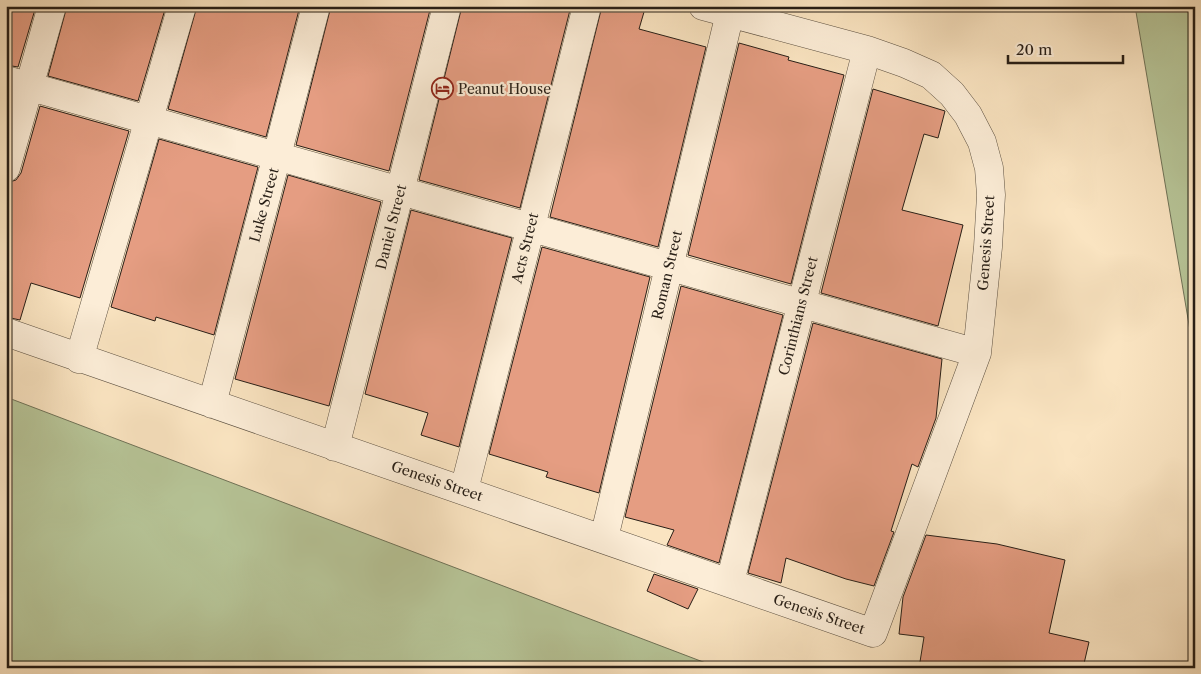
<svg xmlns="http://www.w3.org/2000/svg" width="1201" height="674" font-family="'Libre Caslon Text',serif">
  <rect width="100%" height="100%" fill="#fae4c1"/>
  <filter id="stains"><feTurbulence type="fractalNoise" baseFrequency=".004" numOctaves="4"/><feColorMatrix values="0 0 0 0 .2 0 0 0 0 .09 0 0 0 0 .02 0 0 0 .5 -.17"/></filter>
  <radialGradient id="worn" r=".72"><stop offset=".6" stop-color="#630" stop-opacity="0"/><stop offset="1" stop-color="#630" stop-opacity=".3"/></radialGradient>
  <!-- green -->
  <path fill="#b7c598" stroke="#6f7257" d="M1135 6H1195V360Z
    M6 397 719 668H6Z"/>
  <!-- building -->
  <path fill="#e59d82" stroke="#271e16" d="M6 6H36L18 67 6 65Z
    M67 6H166L138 101 48 76Z
    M197 6H300L266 137 168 109Z
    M331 6H431L389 171 296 145Z
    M462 6H571L520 208 419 180Z
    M602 6H624L644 12 639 29 706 47 658 247 550 217Z
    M739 43 789 57 788 60 844 75 791 284 688 255Z
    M873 89 945 111 938 138 924 134 902 210 963 225 938 326 821 293Z
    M40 106 129 131 80 298 31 283 20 320 6 317V183L16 180 21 173Z
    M159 139 258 167 214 335 156 317 155 321 111 307Z
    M288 175 381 202 329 406 235 379Z
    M411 210 512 238 459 447 421 435 428 413 365 394Z
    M542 247 650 277 599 493 546 477 548 472 489 454Z
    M681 286 783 315 719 563 667 545 674 530 625 517Z
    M813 323 942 359 936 418 918 467 912 464 891 531 894 532 874 586 846 579 786 558 781 583 748 573Z
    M926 535 997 544 1065 560 1049 633 1089 642 1083 668H919L924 637 899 634 903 597Z
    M654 574 698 589 688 609 647 591Z"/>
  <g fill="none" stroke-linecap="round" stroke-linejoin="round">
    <defs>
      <path id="minor" d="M6 80 977 353
        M6 168 52 6
        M6 332 873 633 977 353 988 247 991 195 989 168 982 142 968 115 952 94 931 75 904 63 867 50 703 6
        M79 359 182 6
        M212 404 316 6
        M335 447 447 6
        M464 490 587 6
        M604 538 730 13
        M730 582 867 50"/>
    </defs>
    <!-- minor casing -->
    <use href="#minor" stroke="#5c5041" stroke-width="29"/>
    <!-- minor -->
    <use href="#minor" stroke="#fcedd7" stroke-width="28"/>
  </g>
  <!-- icons -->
  <defs>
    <symbol id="hotel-ring" viewBox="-11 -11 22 22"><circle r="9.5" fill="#fcedd7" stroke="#8f2418" stroke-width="1.5"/><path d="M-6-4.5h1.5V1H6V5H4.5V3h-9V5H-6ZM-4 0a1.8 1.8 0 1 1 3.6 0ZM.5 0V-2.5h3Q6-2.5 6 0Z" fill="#8f2418"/></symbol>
  </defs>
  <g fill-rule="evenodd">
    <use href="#hotel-ring" x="430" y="76" width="25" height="25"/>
  </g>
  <g text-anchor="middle" stroke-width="4.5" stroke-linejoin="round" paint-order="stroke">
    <!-- poi labels -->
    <g font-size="14" fill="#271e16" stroke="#fcedd7" text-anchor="start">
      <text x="458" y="94">Peanut House</text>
    </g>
    <!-- street labels -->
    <g font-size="14" fill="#271e16" stroke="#fcedd7">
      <text transform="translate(264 205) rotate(-75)" y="5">Luke Street</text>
      <text transform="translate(391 227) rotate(-76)" y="5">Daniel Street</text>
      <text transform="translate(986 243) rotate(-86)" y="5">Genesis Street</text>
      <text transform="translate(525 248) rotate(-76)" y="5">Acts Street</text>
      <text transform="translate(667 275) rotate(-77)" y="5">Roman Street</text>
      <text transform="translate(798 316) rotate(-76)" y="5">Corinthians Street</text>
      <text transform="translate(437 481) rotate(19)" y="5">Genesis Street</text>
      <text transform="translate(819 614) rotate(19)" y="5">Genesis Street</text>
    </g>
  </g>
  <!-- margin -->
  <rect width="1201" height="674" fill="none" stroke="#fae4c1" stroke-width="25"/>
  <rect x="8" y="8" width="1186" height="659" fill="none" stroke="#271e16" stroke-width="2.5"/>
  <rect x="12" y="12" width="1176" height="649" fill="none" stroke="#271e16"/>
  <!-- scale -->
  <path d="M1008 55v8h115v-8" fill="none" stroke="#271e16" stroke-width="2.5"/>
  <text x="1016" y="55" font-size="15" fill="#271e16" stroke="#fcedd7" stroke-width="4" paint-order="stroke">20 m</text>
  <rect width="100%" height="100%" filter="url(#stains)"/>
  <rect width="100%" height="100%" fill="url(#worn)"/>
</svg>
